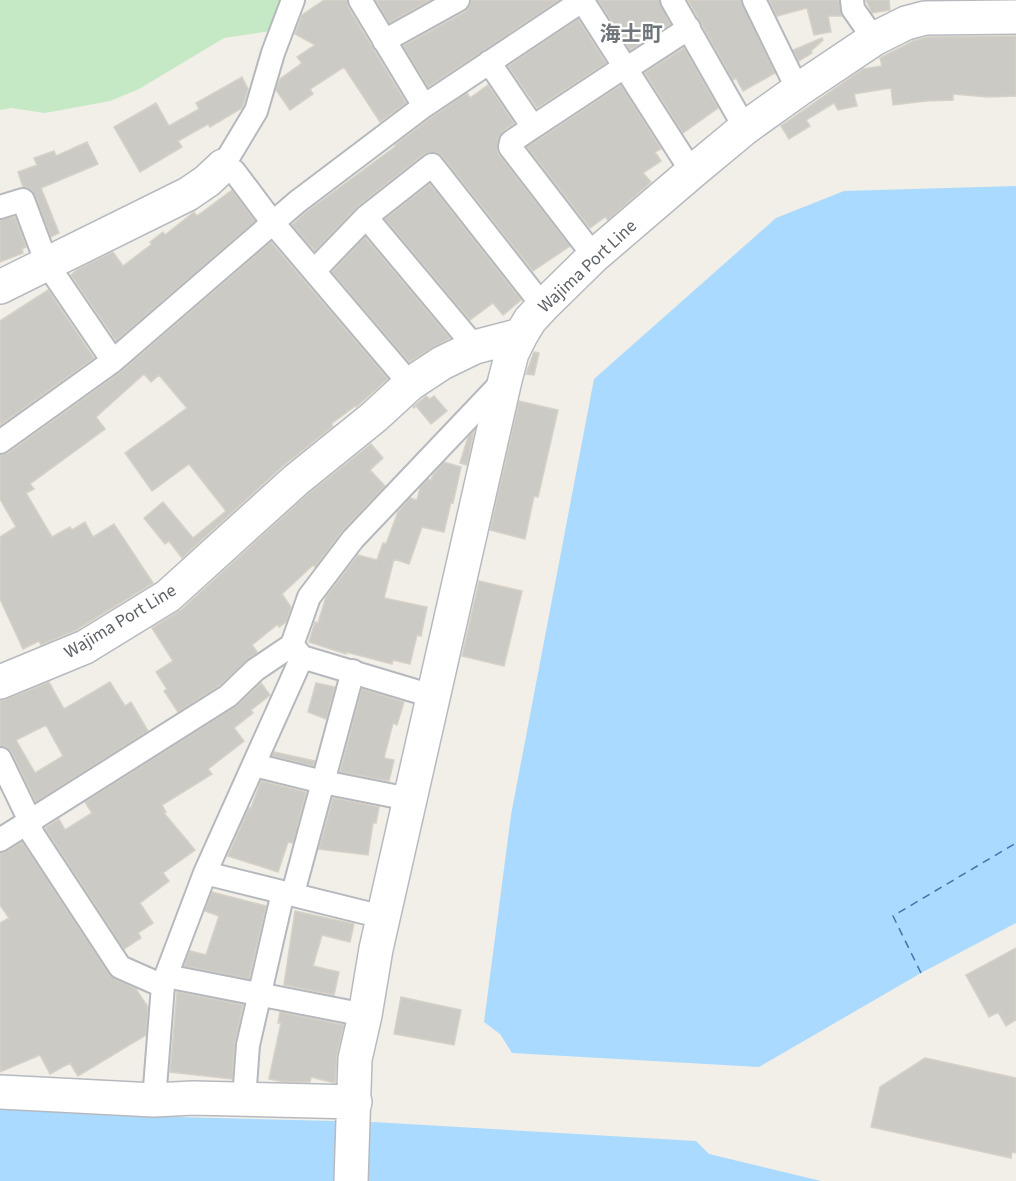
<svg xmlns="http://www.w3.org/2000/svg" width="1016" height="1181" font-family="'Source Sans 3','Noto Sans JP',sans-serif">
  <rect width="100%" height="100%" fill="#f1efe8"/>
  <!-- green -->
  <path fill="#c5e8c5" d="M0 0H286L277 30 224 38 139 89 110 101 45 113 11 108 0 110Z"/>
  <!-- water -->
  <path fill="#aadaff" d="M1016 186V923L921 973 759 1067 512 1053 500 1034 484 1022 511 815 594 379 776 218 844 191Z
    M0 1109 102 1115 373 1122 696 1141 709 1154 821 1181H0Z"/>
  <g fill="none" stroke-linecap="round" stroke-linejoin="round">
    <!-- ferry -->
    <path stroke="#4174aa" stroke-width="1.5" stroke-dasharray="8 6" stroke-linecap="butt" d="M921 973 893 916 1016 843"/>
  </g>
  <!-- building -->
  <path fill="#cccac5" stroke="#d6d1c6" stroke-width="1.5" fill-rule="evenodd" d="M324 0H347L348 7 406 103 380 122 344 67 310 89 313 94 290 110 276 90 280 79 302 63 297 57 315 45 295 34 302 15Z
    M376 0H430L389 23Z
    M471 0H559L428 87 403 46 465 12 470 6Z
    M598 0H659L670 24 630 50Z
    M688 0H741L775 73 743 91 736 78 733 80Z
    M769 0H839L842 16H828L831 32 814 35 807 8 777 16Z
    M866 0H889L890 10 872 13Z
    M578 19 606 63 537 108 508 66Z
    M1016 36V96L988 97 953 94V100L926 101 893 105 891 88 854 94 857 106 838 110 834 103 806 120 810 126 789 139 781 126 863 69 882 66 880 58 913 41 928 37Z
    M822 38 823 40 811 51 812 53 799 61 793 50Z
    M684 48 718 108 683 133 645 73Z
    M242 77 248 89 242 108 210 127 208 124 178 141 182 147 140 172 114 127 156 103 169 126 199 109 196 103Z
    M488 85 514 123 503 131 498 139 497 150 499 155 570 246 533 271 443 157 438 153 431 152 424 154 358 206 315 251 292 225 305 213 396 146 395 145 432 117 467 93 470 98Z
    M621 85 661 149 655 152 661 161 643 173 651 182 608 220 605 217 590 228 527 147Z
    M87 142 98 164 41 188 59 233 51 237 35 195 31 189 23 187 18 172 37 165 34 158 54 151 56 156Z
    M430 184 521 300 503 315 493 303 470 320 385 219Z
    M232 190 255 221 116 341 71 275 78 269 113 252 123 266 152 244 150 242 163 232 165 235 194 212 197 216Z
    M15 217 26 247 22 249 23 253 0 262V220Z
    M365 237 450 338 409 362 332 272Z
    M271 242 388 379 356 407 355 406 331 424 333 426 283 466 182 558 169 541 165 544 144 518 163 502 193 538 226 511 189 464 152 491 125 453 187 408 159 375 151 382 144 374 96 417 105 429 30 484 34 489 26 493 52 537 70 527 72 530 85 522 93 537 114 524 153 583 76 630 41 645 39 641 23 649 0 599V537L16 527 0 499V455L8 453 122 371Z
    M48 290 94 358 0 425V321Z
    M534 352 539 353 534 375 526 374Z
    M426 396 430 399 434 396 447 411 431 424 416 406 414 408 413 407Z
    M519 401 558 410 538 497 534 496 525 539 490 530Z
    M474 431 467 465 460 463 468 437Z
    M371 444 383 458 370 470 385 486 343 530 315 567 313 565 282 594 291 607 286 622 279 627 278 624 252 645 257 652 220 685 178 712 164 691 167 689 156 672 173 661 152 628 181 610 308 494Z
    M444 462 461 467 453 503 451 502 444 532 422 527 409 564 394 559 384 598 427 607 421 636 417 635 410 664 393 660 392 664 346 652V654L309 642 315 622 318 623 326 597 358 555 377 560 383 543 386 544 398 512 410 498 417 500 420 488 428 479 431 480 433 475Z
    M479 581 522 591 504 666 462 656Z
    M49 682 64 709 110 682 125 706 131 702 148 731 36 802 12 753 7 748 0 746V700L7 699ZM46 725 63 756 35 773 16 740Z
    M261 683 270 695 251 710 253 713 234 728 244 741 208 769 212 774 162 805 166 812 164 813 195 850 163 873 169 881 140 903 153 923 138 933 141 938 124 949 45 828 59 819 65 830 92 813 85 802 235 707Z
    M316 683 335 687 326 719 308 712Z
    M362 689 404 702 397 725 393 723 384 758 394 760 389 781 340 772Z
    M274 752 315 761 313 766 272 756Z
    M261 781 306 792 293 843 288 842 278 872 228 856 249 808H251Z
    M333 798 379 807 376 823H373L368 855 319 849Z
    M22 842 109 974 115 979 136 989 148 1007 146 1035 78 1076 70 1063 50 1074 40 1055 0 1072V923L9 918 0 905V853L7 851Z
    M212 892 266 906 249 979 184 966 190 951 206 955 219 916 205 911Z
    M295 911 354 924 350 942 322 935 313 966 339 972 334 995 284 985Z
    M1016 948V1020L1006 1026 998 1012 989 1017 966 975Z
    M177 992 243 1005 235 1042 232 1079 170 1072Z
    M401 997 461 1010 454 1045 394 1034Z
    M280 1012 344 1025 337 1055 335 1083 311 1077 310 1082H284L269 1079 281 1023H278Z
    M925 1058 1016 1078V1153L1012 1152 1011 1158 871 1127 880 1087Z"/>
  <g fill="none" stroke-linecap="round" stroke-linejoin="round">
    <defs>
      <path id="street" d="M293 0 273 53 256 111 223 166 234 171 273 223 410 384
        M360 0 424 106
        M582 0 692 172
        M672 0 745 128
        M754 0 798 90
        M852 0 853 9 874 39
        M384 41 458 0
        M489 62 533 127 511 142 510 147 594 256
        M626 69 689 28
        M533 127 624 67
        M0 207 23 200 47 264 113 361
        M366 217 475 347
        M315 270 366 217 432 165 543 306
        M0 442 113 361 297 202 424 106 583 0
        M293 646 302 657 432 696
        M0 759 30 821 32 833 120 967 163 986
        M254 765 323 782 409 799
        M0 840 228 696 255 670 292 645 309 597 353 539 504 380
        M205 873 383 917
        M293 893 353 671
        M166 976 365 1015
        M244 1099 248 1045 283 892
        M154 1100 163 986 166 976 205 873 302 657"/>
      <path id="secondary" d="M0 287 188 194 207 181 223 166
        M0 682 85 647 168 596 296 480 374 417 410 384 442 363 475 347 521 335
        M0 1092 154 1100 193 1098 355 1102
        M351 1181 355 1059 365 1015 376 949 505 380 512 353 521 335 530 320 543 306 594 256 692 172 745 128 798 90 874 39 906 23 925 18 1016 17"/>
    </defs>
    <!-- street casing -->
    <use href="#street" stroke="#b5b8bc" stroke-width="26"/>
    <!-- secondary casing -->
    <use href="#secondary" stroke="#b6babf" stroke-width="36"/>
    <!-- street -->
    <use href="#street" stroke="#fff" stroke-width="22"/>
    <!-- secondary -->
    <use href="#secondary" stroke="#fff" stroke-width="33"/>
  </g>
  <g text-anchor="middle" stroke-width="4.5" stroke-linejoin="round" paint-order="stroke">
    <!-- street labels -->
    <g font-size="18" fill="#5f6368" stroke="#fff">
      <text transform="translate(587 266) rotate(-43)" y="6">Wajima Port Line</text>
      <text transform="translate(120 621) rotate(-31)" y="6">Wajima Port Line</text>
    </g>
    <!-- quarter labels -->
    <g font-size="21" font-weight="bold" fill="#70757a" stroke="#fff">
      <text x="631" y="41">海士町</text>
    </g>
  </g>
</svg>
